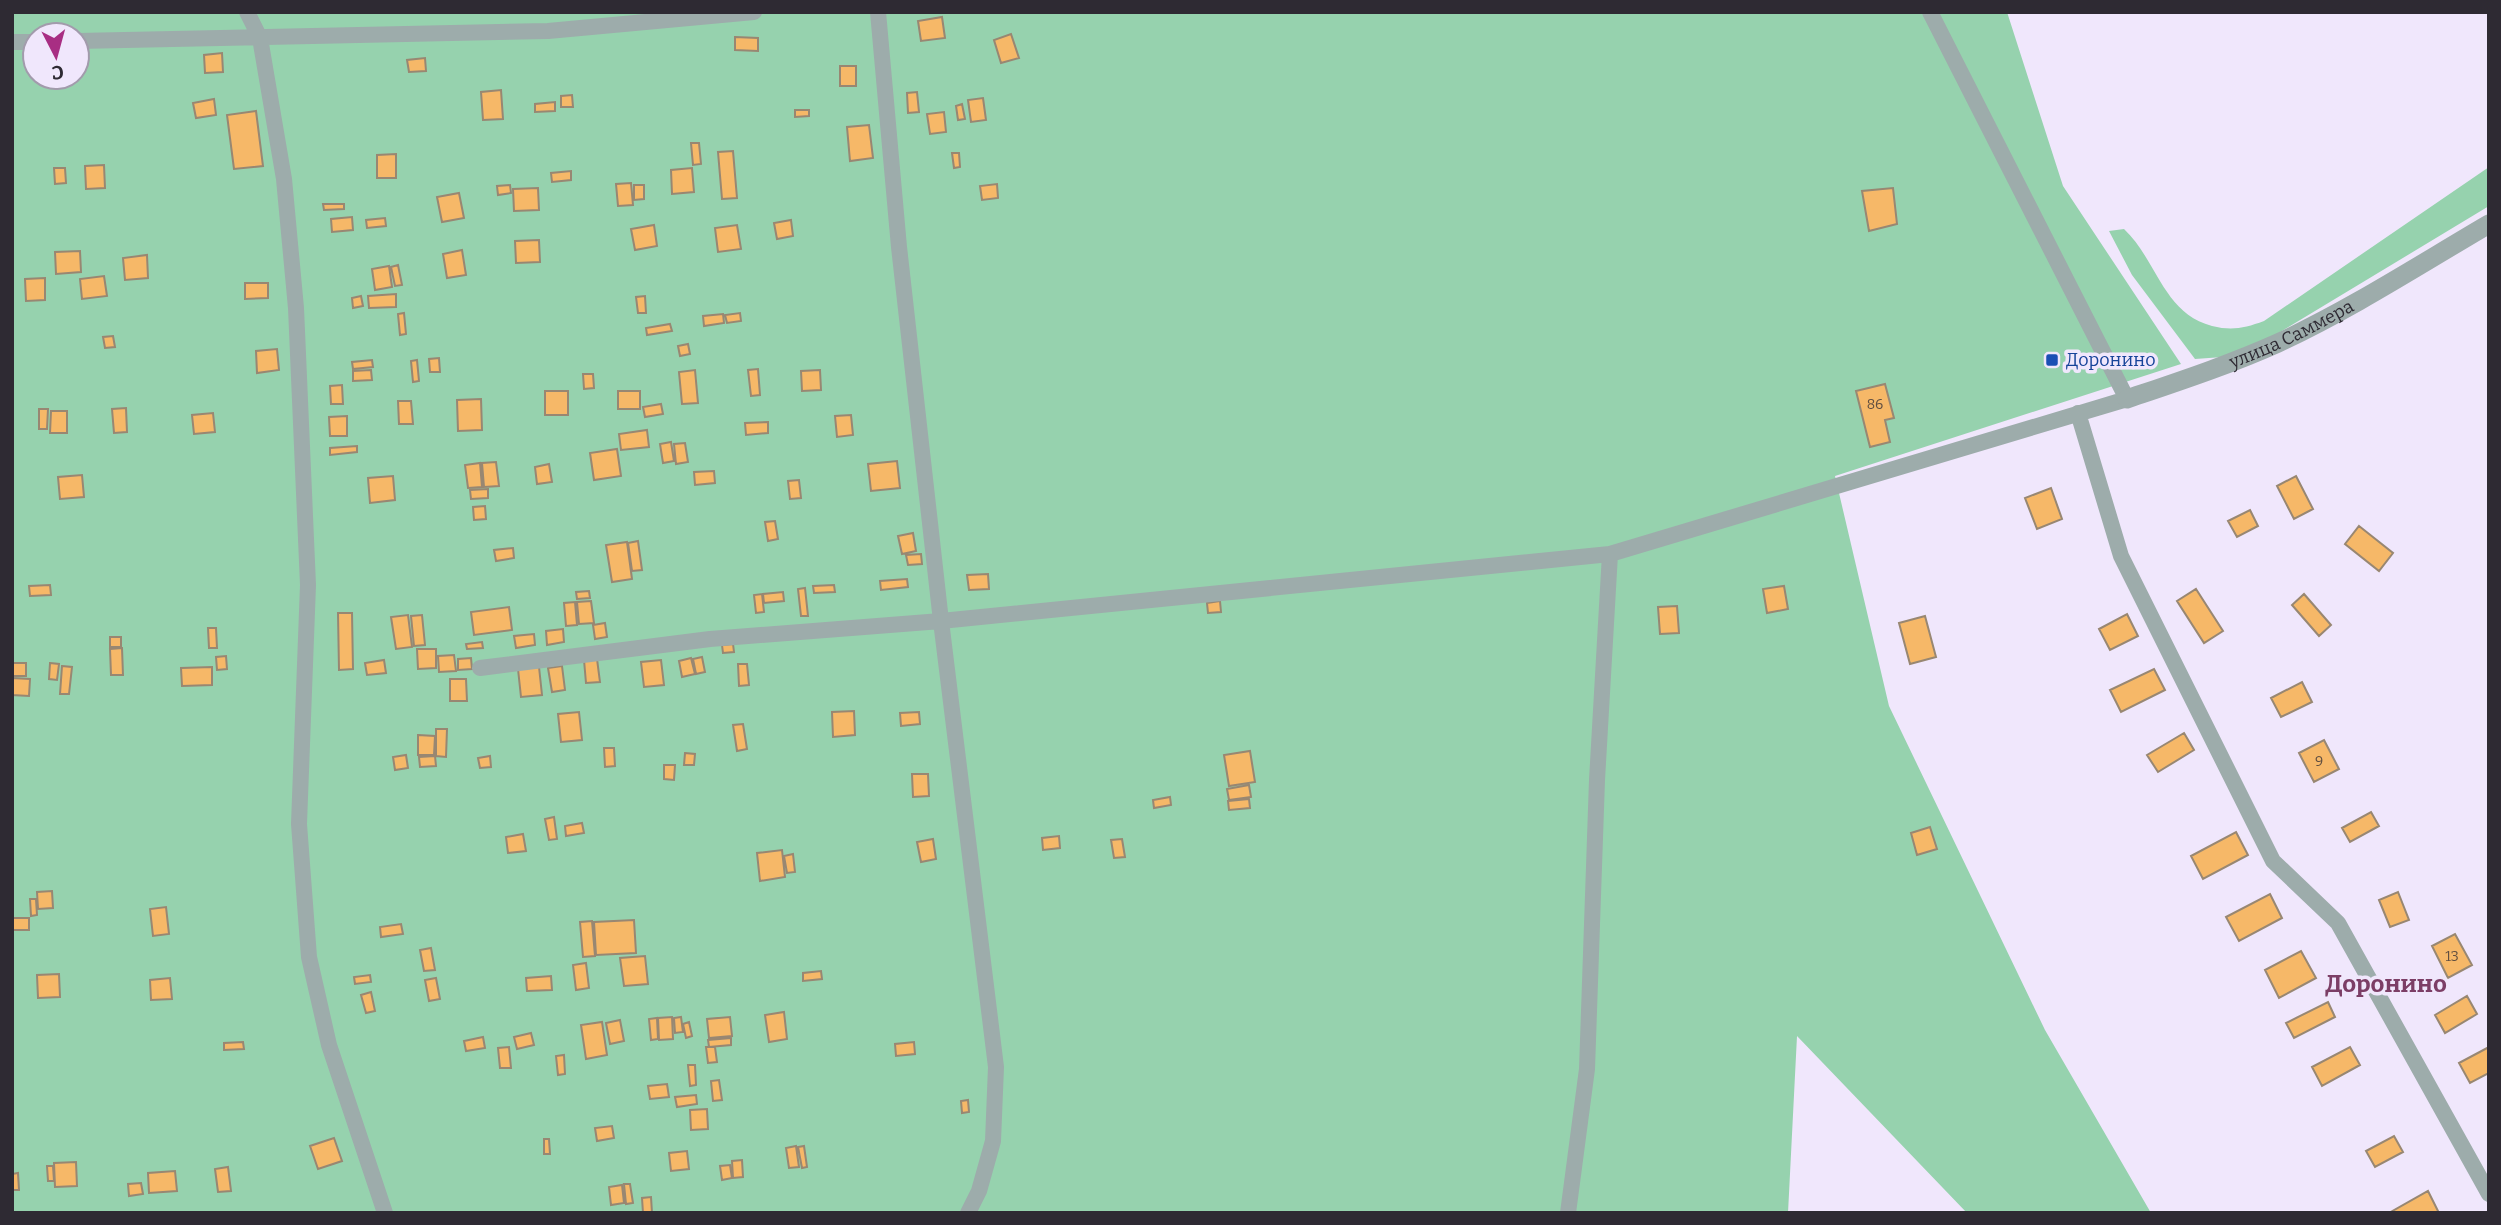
<svg xmlns="http://www.w3.org/2000/svg" width="2501" height="1225" font-family="Bitter,serif">
  <rect width="100%" height="100%" fill="#f0e7fc"/>
  <!-- green -->
  <path fill="#96d2ae" fill-rule="evenodd" d="M12 12H2007L2063 186 2181 364 1835 476 1889 706 2045 1030 2151 1213H1967L1797 1036 1788 1213H12ZM35 35H77V77H35Z
    M2489 167V206L2272 337 2223 357 2195 359 2132 275 2109 231 2124 229C2157 260 2163 313 2212 326 2232 331 2245 328 2264 321Z"/>
  <!-- building -->
  <path fill="#f6b868" stroke="#988772" stroke-width="2" d="M942 17 945 38 921 41 918 21Z
    M1011 34 1019 58 1001 63 994 40Z
    M735 37 758 38V51L735 50Z
    M222 53 223 72 205 73 204 55Z
    M425 58 426 71 409 72 407 60Z
    M840 66H856V86H840Z
    M501 90 503 119 483 120 481 92Z
    M917 92 919 112 908 113 907 93Z
    M572 95 573 107H561V96Z
    M983 98 986 120 971 122 968 100Z
    M214 99 216 115 196 118 193 103Z
    M555 102V111L535 112V104Z
    M962 104 965 119 958 120 956 106Z
    M795 110H809V116L795 117Z
    M256 111 263 166 234 169 227 115Z
    M944 112 946 132 930 134 927 114Z
    M869 125 873 158 850 161 847 127Z
    M691 143H699L701 164 693 165Z
    M733 151 737 198 722 199 718 152Z
    M952 153H959L960 167 954 168Z
    M396 154V178H377V155Z
    M104 165 105 188 86 189 85 166Z
    M54 168H65L66 183 55 184Z
    M692 168 694 192 672 194 671 170Z
    M571 171V180L552 182 551 173Z
    M631 183 633 205 618 206 616 184Z
    M997 184 998 198 982 200 980 186Z
    M510 185 511 193 498 195 497 186Z
    M634 185H644V199L634 200Z
    M538 188 539 210 514 211 513 189Z
    M1893 188 1897 224 1869 231 1862 191Z
    M459 193 464 218 442 222 437 197Z
    M323 204H344V209L324 210Z
    M352 217 353 230 332 232 331 219Z
    M385 218 386 226 367 228 366 220Z
    M791 220 793 236 777 239 774 223Z
    M654 225 657 246 635 250 631 229Z
    M737 225 741 249 718 252 715 228Z
    M539 240 540 262 516 263 515 241Z
    M462 250 466 275 447 278 443 254Z
    M80 251 81 272 56 274 55 252Z
    M147 255 148 278 125 280 123 258Z
    M398 265 402 285 395 286 391 267Z
    M389 266 392 287 375 290 372 269Z
    M104 276 107 296 82 299 80 279Z
    M45 278V300L26 301 25 279Z
    M245 283H268V298L245 299Z
    M396 294V307L369 308 368 296Z
    M361 296 363 306 353 308 352 298Z
    M645 296 646 313H638L636 297Z
    M404 313 406 334 400 335 398 314Z
    M740 313 741 321 727 323 725 315Z
    M723 314 724 323 704 326 703 316Z
    M670 324 672 331 647 335 646 328Z
    M113 336 115 347 105 348 103 337Z
    M688 344 690 354 680 356 678 346Z
    M277 349 279 370 257 373 256 351Z
    M439 358 440 372H430L429 359Z
    M372 360 373 367 353 369 352 362Z
    M417 360 419 381 413 382 411 361Z
    M758 369 760 395 751 396 748 370Z
    M371 370 372 380 353 381V371Z
    M695 370 698 403 682 404 679 372Z
    M820 370 821 390 802 391 801 371Z
    M583 374H593L594 388 584 389Z
    M1885 384 1894 418 1885 420 1890 442 1870 447 1856 391Z
    M342 385 343 404H331L330 386Z
    M545 391H568V415H545Z
    M618 391H640V409H618Z
    M481 399 482 430 458 431 457 400Z
    M398 401H411L413 424H399Z
    M661 404 663 414 645 417 643 407Z
    M126 408 127 432 114 433 112 409Z
    M39 409H48L47 429H39Z
    M51 411H67V433H50Z
    M213 413 215 432 194 434 192 415Z
    M851 415 853 435 837 437 835 416Z
    M347 416V436H330L329 417Z
    M768 422V433L746 435 745 423Z
    M647 430 649 447 621 450 619 434Z
    M671 442 674 461 663 463 660 444Z
    M685 443 688 462 676 464 674 444Z
    M357 446V452L330 455V448Z
    M617 449 621 476 594 480 590 453Z
    M897 461 900 488 871 491 868 464Z
    M496 462 499 486 484 487 482 463Z
    M480 463 482 487 468 488 465 465Z
    M549 464 552 482 537 484 535 467Z
    M714 471 715 483 695 485 694 472Z
    M82 475 84 497 60 499 58 477Z
    M393 476 395 500 370 503 368 478Z
    M2296 476 2313 509 2294 519 2277 486Z
    M799 480 801 498 790 499 788 481Z
    M2051 488 2062 519 2037 529 2025 498Z
    M488 489V498L471 499 470 490Z
    M485 506 486 519 474 520 473 507Z
    M2250 510 2258 526 2237 537 2228 521Z
    M775 521 778 539 768 541 765 522Z
    M2359 526 2393 553 2379 571 2345 544Z
    M913 533 916 551 902 554 898 536Z
    M638 541 642 570 632 571 628 543Z
    M627 542 632 579 612 582 606 545Z
    M513 548 514 558 496 561 494 550Z
    M921 554 922 564 908 565 906 555Z
    M988 574 989 589 969 590 967 575Z
    M907 579 908 587 881 590 880 581Z
    M50 585 51 595 30 596 29 586Z
    M834 585 835 592 814 593 813 586Z
    M1784 586 1788 609 1767 613 1763 589Z
    M805 588 808 616H801L798 589Z
    M2196 589 2223 631 2204 643 2177 601Z
    M589 591 590 598 577 599 576 592Z
    M783 592 784 601 764 603 763 594Z
    M762 594 764 612 756 613 754 595Z
    M2304 594 2331 625 2319 636 2292 605Z
    M591 601 594 623 579 624 577 602Z
    M1220 601 1221 612 1208 613 1207 603Z
    M575 602 577 625 566 626 564 603Z
    M1677 606 1679 633 1660 634 1658 607Z
    M509 607 512 630 474 635 471 612Z
    M338 613H352L353 669 339 670Z
    M2127 614 2138 636 2110 650 2099 629Z
    M408 615 412 647 396 649 391 617Z
    M422 615 425 645 414 646 411 616Z
    M1925 616 1936 657 1910 664 1899 623Z
    M605 623 607 637 595 639 593 625Z
    M208 628H216L217 648H209Z
    M563 629 564 642 547 645 546 631Z
    M534 634 535 645 516 648 514 636Z
    M110 637H121V647H110Z
    M482 642 483 648 467 649 466 644Z
    M733 644 734 652 723 653 722 645Z
    M122 648 123 675H111L110 649Z
    M417 649H436V668L418 669Z
    M454 655 456 671 439 672 438 656Z
    M226 656 227 669 217 670 216 657Z
    M702 657 705 672 696 674 693 659Z
    M471 658 472 669 458 670V659Z
    M691 658 695 674 682 677 679 661Z
    M597 659 600 682 586 683 584 660Z
    M384 660 386 673 367 675 365 663Z
    M661 660 664 685 644 687 641 662Z
    M12 663H26V676H12Z
    M50 663 59 664 57 680 49 679Z
    M738 664H747L749 685 739 686Z
    M62 666 72 667 69 694H60Z
    M562 666 565 690 552 692 548 668Z
    M212 667V685L182 686 181 668Z
    M539 667 542 695 521 697 518 669Z
    M2154 669 2165 690 2121 712 2110 690Z
    M12 678 30 679 29 696 12 695Z
    M450 679H466L467 701H450Z
    M2302 682 2312 702 2281 717 2271 698Z
    M854 711 855 735 833 737 832 712Z
    M579 712 582 740 561 742 558 714Z
    M919 712 920 724 901 726 900 713Z
    M743 724 747 749 737 751 733 725Z
    M436 729H447L446 757 436 756Z
    M2184 733 2194 750 2158 772 2147 755Z
    M418 735 435 736 434 755H418Z
    M2324 740 2339 769 2314 782 2299 753Z
    M604 748H614L615 766 605 767Z
    M1250 751 1255 782 1229 786 1224 755Z
    M685 753 695 754 694 765H684Z
    M406 755 408 768 395 770 393 757Z
    M435 756 436 766 420 767 419 757Z
    M490 756 491 767 480 768 478 758Z
    M664 765H675L674 780 664 779Z
    M912 774H928L929 796 913 797Z
    M1249 785 1251 797 1229 800 1227 789Z
    M1170 797 1171 805 1154 808 1153 800Z
    M1249 799 1250 808 1229 810 1228 801Z
    M2371 812 2379 826 2350 842 2342 828Z
    M554 817 557 839 549 840 545 819Z
    M582 823 584 833 566 836 565 826Z
    M1930 827 1937 849 1917 855 1911 833Z
    M2236 832 2248 855 2203 879 2191 856Z
    M523 834 526 851 508 853 506 837Z
    M1059 836 1060 848 1043 850 1042 838Z
    M933 839 936 859 921 862 917 842Z
    M1122 839 1125 857 1114 858 1111 840Z
    M782 850 785 877 760 881 757 853Z
    M793 854 795 872 787 873 784 856Z
    M52 891 53 908 38 909 37 892Z
    M2398 892 2409 920 2390 927 2379 900Z
    M2270 894 2282 918 2239 941 2226 917Z
    M30 899H36L37 915 31 916Z
    M166 907 169 934 153 936 150 909Z
    M12 918H29V930H12Z
    M634 920 636 953 596 955 594 922Z
    M592 921 595 956 583 957 580 922Z
    M401 924 403 934 381 937 380 927Z
    M2455 934 2472 965 2448 978 2432 946Z
    M431 948 435 970 424 971 420 950Z
    M2301 951 2316 978 2279 998 2265 970Z
    M645 956 648 984 624 986 620 958Z
    M586 963 589 988 576 990 573 965Z
    M821 971 822 979 803 981V973Z
    M59 974 60 997 38 998 37 975Z
    M370 975 371 982 355 984 354 977Z
    M551 976 552 990 527 991 526 978Z
    M170 978 172 999 151 1000 150 980Z
    M436 978 440 999 429 1001 425 980Z
    M371 992 375 1011 366 1013 361 995Z
    M2467 996 2477 1014 2445 1033 2435 1015Z
    M2328 1002 2335 1017 2294 1038 2286 1023Z
    M784 1012 787 1039 769 1042 765 1015Z
    M672 1017 673 1039 659 1040 658 1018Z
    M681 1017 683 1032 675 1033 674 1018Z
    M730 1017 732 1036 709 1038 707 1019Z
    M657 1018 658 1039 651 1040 649 1019Z
    M620 1020 624 1041 610 1044 606 1023Z
    M602 1022 607 1055 586 1059 581 1025Z
    M689 1022 692 1036 686 1038 683 1024Z
    M531 1033 534 1045 517 1049 514 1037Z
    M483 1037 485 1048 466 1051 464 1041Z
    M731 1038V1045L709 1047 708 1040Z
    M243 1042 244 1049 224 1050V1043Z
    M914 1042 915 1054 896 1056 895 1044Z
    M509 1047 511 1068H500L498 1048Z
    M706 1047H715L717 1062 708 1063Z
    M2350 1047 2360 1065 2322 1086 2312 1067Z
    M2489 1047V1073L2470 1083 2459 1063Z
    M564 1055 565 1074 558 1075 556 1056Z
    M688 1065H695L696 1085 690 1086Z
    M719 1080 722 1100 713 1101 711 1081Z
    M667 1084 669 1097 650 1099 648 1086Z
    M696 1095 697 1104 677 1107 675 1097Z
    M968 1100 969 1112 962 1113 961 1101Z
    M707 1109 708 1129 691 1130 690 1110Z
    M612 1126 614 1138 597 1141 595 1128Z
    M2394 1136 2403 1152 2375 1167 2366 1151Z
    M334 1138 342 1161 318 1169 310 1146Z
    M544 1139H549L550 1154H544Z
    M796 1146 799 1167 789 1168 786 1148Z
    M804 1146 807 1167 802 1168 798 1147Z
    M687 1151 689 1169 671 1171 669 1153Z
    M742 1160 743 1177 733 1178 732 1161Z
    M76 1162 77 1186 55 1187 54 1163Z
    M730 1165 732 1178 722 1180 720 1166Z
    M47 1166H53L54 1181H48Z
    M228 1167 231 1191 218 1192 215 1169Z
    M175 1171 177 1191 149 1193 148 1173Z
    M18 1173 19 1190H12V1174Z
    M141 1183 143 1194 129 1196 128 1184Z
    M624 1184H630L633 1203 626 1204Z
    M622 1185 624 1203 611 1205 609 1187Z
    M2428 1191 2439 1213H2389Z
    M651 1197 652 1213H643L642 1198Z"/>
  <g fill="none" stroke-linecap="round" stroke-linejoin="round">
    <!-- minor -->
    <path stroke="#9dacab" stroke-width="16" d="M247 12 260 38 284 179 296 308 308 585 299 824 309 957 329 1045 385 1213
      M878 12 899 247 941 621 996 1067 993 1141 979 1191 968 1213
      M77 41 548 31 754 12
      M12 42H35
      M2078 413 2121 556 2273 861 2338 923 2489 1194
      M480 668 710 639 941 621 1610 554 2127 399 1930 12
      M1568 1213 1587 1069 1597 780 1610 554"/>
    <!-- tertiary -->
    <path stroke="#9dacab" stroke-width="19" id="s1" d="M2127 399C2177 382 2229 365 2278 343 2351 309 2419 265 2489 224"/>
  </g>
  <!-- markers -->
  <rect fill="#1a4fb4" stroke="#f0e7fc" stroke-width="2.5" x="2045" y="353" width="14" height="14" rx="3.5"/>
  <g text-anchor="middle" stroke-width="7" stroke-linejoin="round" paint-order="stroke">
    <!-- number labels -->
    <g font-size="14" fill="#604e40">
      <text x="1875" y="409">86</text>
      <text x="2319" y="766">9</text>
      <text x="2452" y="961">13</text>
    </g>
    <!-- street labels -->
    <g font-size="18" fill="#2e2a33" stroke="#f0e7fc">
      <text dy="6" stroke="none"><textPath href="#s1" startOffset="177">улица Саммера</textPath></text>
    </g>
    <!-- transit labels -->
    <g font-size="18" fill="#164399" stroke="#f0e7fc" text-anchor="start">
      <text x="2066" y="366">Доронино</text>
    </g>
    <!-- district labels -->
    <g font-size="24" font-weight="bold" fill="#7c3e66" stroke="#f0e7fc">
      <text x="2386" y="992">Доронино</text>
    </g>
  </g>
  <!-- border -->
  <rect width="2501" height="1225" fill="none" stroke="#2e2a33" stroke-width="28"/>
  <!-- north arrow -->
  <g transform="translate(56 56) rotate(174)"><circle r="33" fill="#f0e7fc" stroke="#a29bac" stroke-width="2"/>
  <path d="M0-5L12 26L0 18L-12 26Z" fill="#a82e83"/>
  <text y="-10" font-size="19" font-weight="bold" text-anchor="middle" fill="#2e2a33">С</text>
  </g>
</svg>
